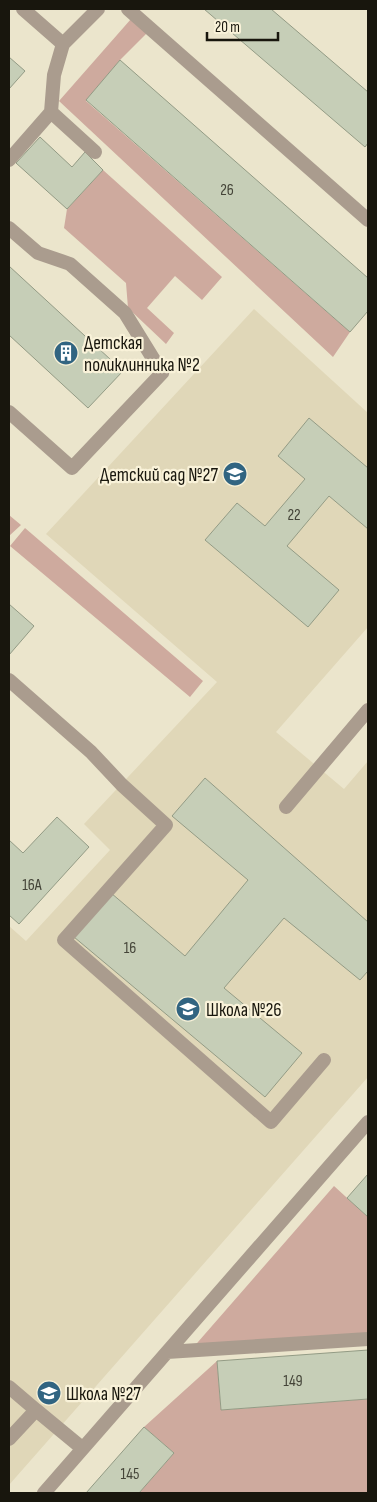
<svg xmlns="http://www.w3.org/2000/svg" width="377" height="1502" font-family="'Sofia Sans Condensed',sans-serif">
  <rect width="100%" height="100%" fill="#ebe5cc"/>
  <!-- built -->
  <path fill="#e0d7b8" d="M254 309 368 413V627L276 732 344 789 368 761V1077L9 1485V926L26 941 110 850 84 824 217 682 46 534Z"/>
  <!-- green -->
  <path fill="#ceaa9e" d="M131 19 147 33 120 60 86 101 350 332 333 357 59 101Z
    M103 170 222 277 202 300 175 276 147 308 174 333 166 344 128 308 126 283 64 228 67 209Z
    M9 515 21 525 9 536Z
    M25 528 203 681 190 697 10 546Z
    M334 1186 368 1217V1339L191 1350Z
    M217 1361 221 1410 368 1399V1493H139L174 1453 144 1427Z"/>
  <!-- building -->
  <path fill="#c6ceb7" stroke="#939b85" d="M204 9H271L368 92V143L365 147Z
    M9 57 25 71 9 89Z
    M120 60 368 278V311L350 332 86 100Z
    M40 137 72 167 85 152 103 170 67 209 16 163Z
    M9 266 123 371 88 408 9 335Z
    M309 418 368 468V529L329 496 287 546 339 590 308 627 205 540 237 503 265 526 305 479 278 456Z
    M9 604 34 626 9 655Z
    M205 778 368 922V971L360 980 284 918 224 988 302 1053 265 1097 74 937 111 893 185 956 248 880 172 816Z
    M57 817 89 847 19 924 9 915V840L23 853Z
    M368 1174V1217L347 1198Z
    M368 1350V1399L221 1410 217 1361Z
    M144 1427 174 1453 139 1493H86Z"/>
  <g fill="none" stroke-linecap="round" stroke-linejoin="round">
    <!-- lane -->
    <path stroke="#aa9c8e" stroke-width="14" d="M23 9 63 44 98 9
      M128 9 368 220
      M51 112 95 152
      M9 160 51 112 54 75 63 44
      M9 228 38 253 70 264 125 313 162 373 72 468 9 412
      M9 680 91 752 122 785 166 825 64 940 271 1122 324 1060
      M286 807 368 710
      M167 1352 368 1339
      M9 1387 36 1410
      M9 1439 36 1410 82 1448
      M44 1493 368 1122"/>
  </g>
  <!-- icons -->
  <defs>
    <symbol id="building-disc" viewBox="-11 -11 22 22"><circle r="9.5" fill="#316481" stroke="#f9f2d9"/><path d="M-4-6H4V6H1V3H-1V6H-4ZM-2.5-4.3h1.7v1.8h-1.7ZM.8-4.3h1.7v1.8H.8ZM-2.5-1h1.7V.8h-1.7ZM.8-1h1.7V.8H.8Z" fill="#fff"/></symbol>
    <symbol id="school-disc" viewBox="-11 -11 22 22"><circle r="9.5" fill="#316481" stroke="#f9f2d9"/><path d="M0-5L7-2L0 1L-7-2ZM-4 1L0 2.5L4 1V4Q0 6-4 4Z" fill="#fff"/></symbol>
  </defs>
  <g fill-rule="evenodd">
    <use href="#building-disc" x="52" y="339" width="28" height="28"/>
    <use href="#school-disc" x="221" y="460" width="28" height="28"/>
    <use href="#school-disc" x="174" y="995" width="28" height="28"/>
    <use href="#school-disc" x="35" y="1379" width="28" height="28"/>
  </g>
  <g text-anchor="middle" stroke-width="4.5" stroke-linejoin="round" paint-order="stroke">
    <!-- number labels -->
    <g font-size="16" fill="#444438">
      <text x="227" y="195">26</text>
      <text x="294" y="520">22</text>
      <text x="32" y="890">16А</text>
      <text x="130" y="953">16</text>
      <text x="293" y="1386">149</text>
      <text x="130" y="1479">145</text>
    </g>
    <!-- poi labels -->
    <g font-size="19" fill="#18160d" stroke="#f9f2d9" text-anchor="start">
      <text x="84" y="349">Детская<tspan x="84" dy="22">поликлинника №2</tspan></text>
      <text x="218" y="481" text-anchor="end">Детский сад №27</text>
      <text x="206" y="1016">Школа №26</text>
      <text x="66" y="1400">Школа №27</text>
    </g>
  </g>
  <!-- border -->
  <rect width="377" height="1502" fill="none" stroke="#18160d" stroke-width="20"/>
  <!-- scale -->
  <path d="M207 32v8h71v-8" fill="none" stroke="#18160d" stroke-width="2.5"/>
  <text x="215" y="32" font-size="15" fill="#18160d" stroke="#f9f2d9" stroke-width="4" paint-order="stroke">20 m</text>
</svg>
